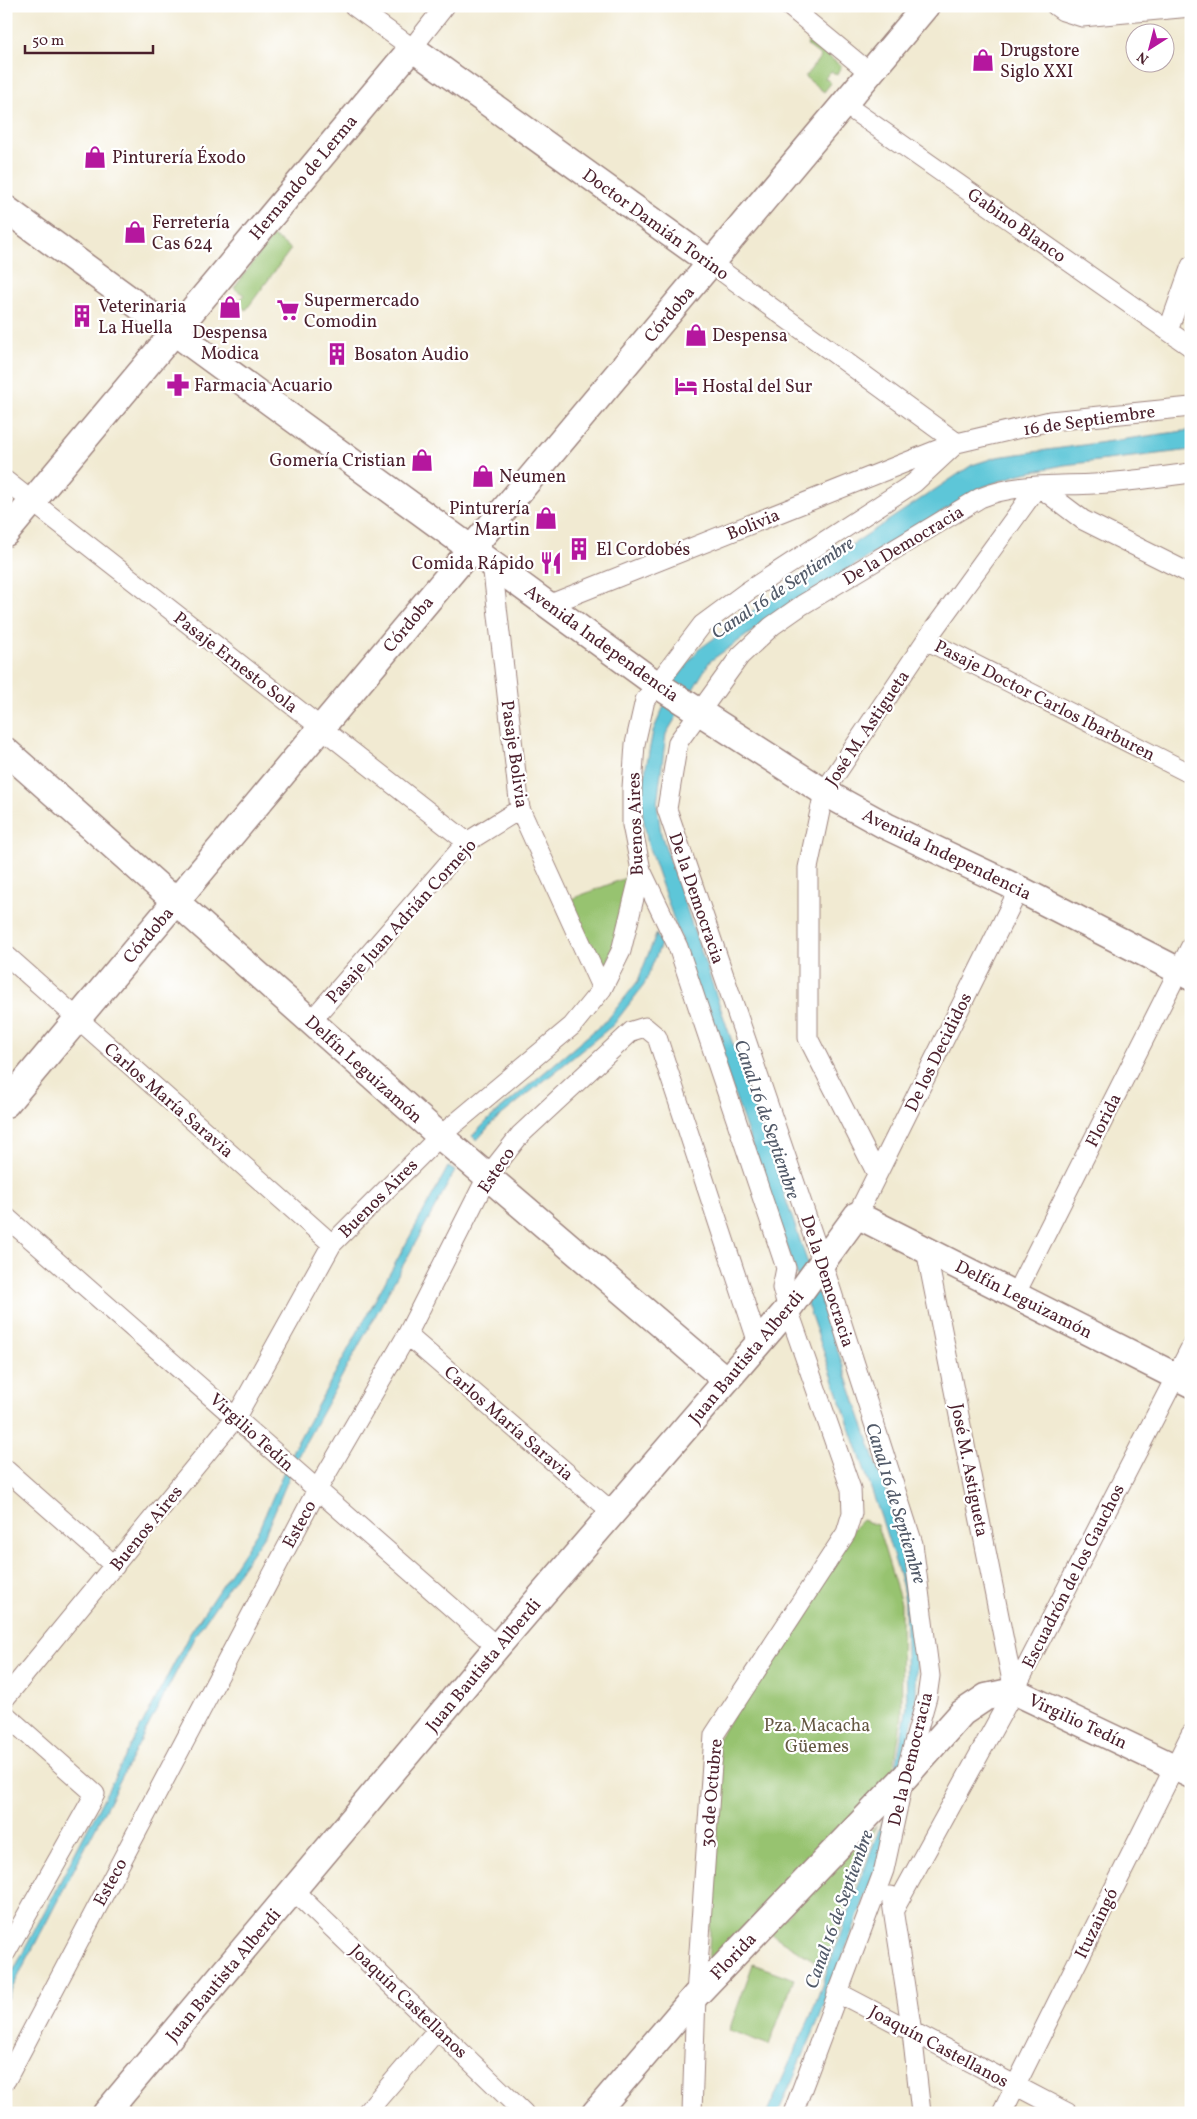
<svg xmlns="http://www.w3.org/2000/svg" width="1197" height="2119" font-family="Vollkorn,serif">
  <rect width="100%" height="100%" fill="#fff"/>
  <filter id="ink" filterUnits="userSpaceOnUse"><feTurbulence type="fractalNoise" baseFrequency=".02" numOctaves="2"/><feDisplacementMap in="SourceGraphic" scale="10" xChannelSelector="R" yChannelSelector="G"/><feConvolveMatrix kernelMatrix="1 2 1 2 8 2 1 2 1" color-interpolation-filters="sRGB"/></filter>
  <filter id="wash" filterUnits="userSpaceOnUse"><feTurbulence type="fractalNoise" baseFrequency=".0096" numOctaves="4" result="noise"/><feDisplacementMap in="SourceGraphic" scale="20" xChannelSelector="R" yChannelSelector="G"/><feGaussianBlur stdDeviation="1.12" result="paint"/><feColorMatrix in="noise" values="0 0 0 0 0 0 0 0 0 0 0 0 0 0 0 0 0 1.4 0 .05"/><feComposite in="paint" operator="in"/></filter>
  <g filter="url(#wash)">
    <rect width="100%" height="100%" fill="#f1ead2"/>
    <!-- green -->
    <path fill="#97c370" stroke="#70714e" d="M809 41 841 66 837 75 831 71 825 78 831 83 824 92 805 77 821 56 807 45Z
      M273 236 291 249 246 310 238 304 244 295 234 288Z
      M636 874 602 981 566 901Z
      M862 1520 877 1525 901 1603 902 1716 893 1774 708 1966 720 1755 718 1739 850 1532Z
      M876 1825 826 1968 769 1933Z
      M753 1964 794 1979 769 2045 729 2030Z"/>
    <!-- water -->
    <path fill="#5dc6d8" stroke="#547282" d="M1191 430V450L1064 465 1020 474 980 488 793 603 710 661 666 734 657 804 661 834 895 1518 917 1594 916 1707 883 1850 819 2019 778 2113H767L811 2015 882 1821 894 1778 907 1706 905 1601 902 1584 883 1523 648 845 642 811 643 783 653 731 676 679 698 650 746 615 972 465 997 457Z
      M656 934 661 944 644 985 613 1025 493 1122 477 1140 472 1136 490 1118 608 1019 638 981Z
      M448 1167 455 1171 299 1454 265 1534 196 1634 6 2000V1985L189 1635 259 1529 293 1450Z"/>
  </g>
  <g filter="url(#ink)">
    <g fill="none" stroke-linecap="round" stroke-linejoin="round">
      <defs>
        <path id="street" d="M354 6 412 48 445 6
          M789 6 870 73
          M1056 6 1063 11 1082 17 1191 7
          M844 104 1191 347
          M712 264 957 443
          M1168 331 1191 266
          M6 481 467 842
          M492 563 520 809 602 989
          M548 605 947 446
          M926 640 1191 774
          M641 870 678 947 786 1268 782 1288 788 1309 851 1489 852 1513 846 1533 714 1735 696 1995 692 2113
          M6 955 332 1244
          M311 1021 467 842 520 809
          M877 1174 808 1038V868L824 792 926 640 1038 486 1083 520 1191 574
          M857 1215 1019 889
          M6 1217 497 1647
          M926 1250 1014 1691
          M1015 1295 1191 946
          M407 1335 612 1512
          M6 1470 115 1566
          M6 1697 236 1417 332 1244 440 1136 572 1026 602 989 621 951 641 870 632 825V788L635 744 645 700 702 625 748 591 914 483 957 443 1050 421 1191 407
          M6 1715 95 1794 6 1952
          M294 1891 524 2113
          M891 1896 912 2032 921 2113
          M895 1908 1014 1691 1191 1347
          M837 1992 1068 2113
          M6 2080 317 1490 407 1335 487 1177 520 1135 632 1031 645 1027 657 1037 758 1343
          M366 2113 438 2029
          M793 2113 884 1870 904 1778 927 1697 930 1676 913 1544 823 1265 667 809 678 742 740 656 772 626 802 605 980 498C1017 483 1055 486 1094 484 1127 482 1159 477 1191 473
          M1002 2113 1191 1734"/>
        <path id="secondary" d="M6 209 656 684 824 792 886 826 1019 889 1191 977
          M6 533 412 48 712 264
          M6 751 440 1136 726 1380
          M6 1104 926 6
          M106 2113 497 1647 788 1309 857 1215 1191 1384
          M595 2113 696 1995 904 1778 962 1713 986 1697 1014 1691 1191 1775"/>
      </defs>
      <!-- street casing -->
      <use href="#street" stroke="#9e847e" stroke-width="21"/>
      <!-- secondary casing -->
      <use href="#secondary" stroke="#9e847e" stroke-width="29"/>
      <!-- street -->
      <use href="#street" stroke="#fff" stroke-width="19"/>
      <!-- secondary -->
      <use href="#secondary" stroke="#fff" stroke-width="26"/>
    </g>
  </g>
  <!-- icons -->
  <defs>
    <symbol id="shop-bare" viewBox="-9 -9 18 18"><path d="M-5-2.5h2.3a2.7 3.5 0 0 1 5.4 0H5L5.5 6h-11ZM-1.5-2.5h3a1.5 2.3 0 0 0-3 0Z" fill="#b5179e" stroke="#fff" stroke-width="2.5" paint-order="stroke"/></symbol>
    <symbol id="supermarket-bare" viewBox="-9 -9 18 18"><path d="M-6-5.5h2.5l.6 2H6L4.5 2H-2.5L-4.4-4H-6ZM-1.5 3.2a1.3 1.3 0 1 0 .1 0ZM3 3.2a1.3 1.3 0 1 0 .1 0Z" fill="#b5179e" stroke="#fff" stroke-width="2.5" paint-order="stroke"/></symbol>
    <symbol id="building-bare" viewBox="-9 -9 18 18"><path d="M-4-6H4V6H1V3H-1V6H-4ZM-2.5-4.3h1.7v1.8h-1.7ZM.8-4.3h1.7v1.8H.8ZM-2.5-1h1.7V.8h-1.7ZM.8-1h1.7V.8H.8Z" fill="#b5179e" stroke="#fff" stroke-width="2.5" paint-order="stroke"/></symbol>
    <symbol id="pharmacy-bare" viewBox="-9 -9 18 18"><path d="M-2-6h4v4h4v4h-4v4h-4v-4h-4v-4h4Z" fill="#b5179e" stroke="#fff" stroke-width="2.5" paint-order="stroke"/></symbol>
    <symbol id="hotel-bare" viewBox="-9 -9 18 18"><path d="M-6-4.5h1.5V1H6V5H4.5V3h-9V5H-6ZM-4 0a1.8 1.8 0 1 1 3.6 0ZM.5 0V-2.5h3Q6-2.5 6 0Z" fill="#b5179e" stroke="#fff" stroke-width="2.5" paint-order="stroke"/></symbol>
    <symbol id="restaurant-bare" viewBox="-9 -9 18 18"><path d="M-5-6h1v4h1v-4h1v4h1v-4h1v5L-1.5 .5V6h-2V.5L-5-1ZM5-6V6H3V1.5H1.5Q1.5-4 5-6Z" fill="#b5179e" stroke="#fff" stroke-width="2.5" paint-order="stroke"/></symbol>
  </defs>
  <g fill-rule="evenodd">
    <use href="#shop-bare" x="967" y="44" width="32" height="32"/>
    <use href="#shop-bare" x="79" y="141" width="32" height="32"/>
    <use href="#shop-bare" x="119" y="216" width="32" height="32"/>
    <use href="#shop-bare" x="214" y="291" width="32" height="32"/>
    <use href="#supermarket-bare" x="272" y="294" width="32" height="32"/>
    <use href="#building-bare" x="66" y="300" width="32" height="32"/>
    <use href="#shop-bare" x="680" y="319" width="32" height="32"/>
    <use href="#building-bare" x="321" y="338" width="32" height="32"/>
    <use href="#pharmacy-bare" x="162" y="369" width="32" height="32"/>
    <use href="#hotel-bare" x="670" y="370" width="32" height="32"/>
    <use href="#shop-bare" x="406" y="444" width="32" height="32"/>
    <use href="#shop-bare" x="467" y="460" width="32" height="32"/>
    <use href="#shop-bare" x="530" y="502" width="32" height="32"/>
    <use href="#building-bare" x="563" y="533" width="32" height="32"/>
    <use href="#restaurant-bare" x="535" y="547" width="32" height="32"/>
  </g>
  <g text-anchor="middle" stroke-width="4.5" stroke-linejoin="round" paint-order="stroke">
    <!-- poi labels -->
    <g font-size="18" fill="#4a1f2b" stroke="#fff" text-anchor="start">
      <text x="1000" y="56">Drugstore<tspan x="1000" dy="21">Siglo XXI</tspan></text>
      <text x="112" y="163">Pinturería Éxodo</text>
      <text x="152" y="228">Ferretería<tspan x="152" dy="21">Cas 624</tspan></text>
      <text x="304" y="306">Supermercado<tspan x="304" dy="21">Comodin</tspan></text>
      <text x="98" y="312">Veterinaria<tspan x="98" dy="21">La Huella</tspan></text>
      <text x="230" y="338" text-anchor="middle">Despensa<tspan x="230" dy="21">Modica</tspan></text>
      <text x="712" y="341">Despensa</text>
      <text x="354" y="360">Bosaton Audio</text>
      <text x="194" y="391">Farmacia Acuario</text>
      <text x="702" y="392">Hostal del Sur</text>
      <text x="406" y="466" text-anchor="end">Gomería Cristian</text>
      <text x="499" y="482">Neumen</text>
      <text x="530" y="514" text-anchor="end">Pinturería<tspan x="530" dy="21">Martin</tspan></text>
      <text x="596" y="555">El Cordobés</text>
      <text x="534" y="569" text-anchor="end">Comida Rápido</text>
    </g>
    <!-- street labels -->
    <g font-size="18" fill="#4a1f2b" stroke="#fff">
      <text transform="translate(303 177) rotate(-50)" y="6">Hernando de Lerma</text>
      <text transform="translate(656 224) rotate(36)" y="6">Doctor Damián Torino</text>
      <text transform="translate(1017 225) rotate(35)" y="6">Gabino Blanco</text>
      <text transform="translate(669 314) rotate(-50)" y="6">Córdoba</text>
      <text transform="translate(1089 420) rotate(-8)" y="6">16 de Septiembre</text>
      <text transform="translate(753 524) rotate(-22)" y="6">Bolivia</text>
      <text transform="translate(903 545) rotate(-31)" y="6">De la Democracia</text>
      <text transform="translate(408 624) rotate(-50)" y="6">Córdoba</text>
      <text transform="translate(602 643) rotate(36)" y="6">Avenida Independencia</text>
      <text transform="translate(236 662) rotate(38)" y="6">Pasaje Ernesto Sola</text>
      <text transform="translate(1045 700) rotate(27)" y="6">Pasaje Doctor Carlos Ibarburen</text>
      <text transform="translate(867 728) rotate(-56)" y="6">José M. Astigueta</text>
      <text transform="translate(515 754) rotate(82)" y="6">Pasaje Bolivia</text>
      <text transform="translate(635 824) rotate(-92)" y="6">Buenos Aires</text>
      <text transform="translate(947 854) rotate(26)" y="6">Avenida Independencia</text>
      <text transform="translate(697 898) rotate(71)" y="6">De la Democracia</text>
      <text transform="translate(401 921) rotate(-48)" y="6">Pasaje Juan Adrián Cornejo</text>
      <text transform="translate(148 935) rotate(-50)" y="6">Córdoba</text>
      <text transform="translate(938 1052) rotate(-64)" y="6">De los Decididos</text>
      <text transform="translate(364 1069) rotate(42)" y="6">Delfín Leguizamón</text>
      <text transform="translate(169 1100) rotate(41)" y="6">Carlos María Saravia</text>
      <text transform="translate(1103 1120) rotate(-63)" y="6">Florida</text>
      <text transform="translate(496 1170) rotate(-56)" y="6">Esteco</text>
      <text transform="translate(378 1198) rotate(-45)" y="6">Buenos Aires</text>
      <text transform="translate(828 1281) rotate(72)" y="6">De la Democracia</text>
      <text transform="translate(1024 1299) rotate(27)" y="6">Delfín Leguizamón</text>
      <text transform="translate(746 1357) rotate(-50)" y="6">Juan Bautista Alberdi</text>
      <text transform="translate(509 1423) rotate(41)" y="6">Carlos María Saravia</text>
      <text transform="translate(252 1432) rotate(42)" y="6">Virgilio Tedín</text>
      <text transform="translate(970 1470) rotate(79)" y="6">José M. Astigueta</text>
      <text transform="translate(299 1524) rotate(-62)" y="6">Esteco</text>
      <text transform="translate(146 1528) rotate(-51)" y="6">Buenos Aires</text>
      <text transform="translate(1073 1576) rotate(-63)" y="6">Escuadrón de los Gauchos</text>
      <text transform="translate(483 1665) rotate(-50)" y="6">Juan Bautista Alberdi</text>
      <text transform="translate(1078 1721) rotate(25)" y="6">Virgilio Tedín</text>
      <text transform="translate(910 1759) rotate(-76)" y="6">De la Democracia</text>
      <text transform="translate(711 1793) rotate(-85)" y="6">30 de Octubre</text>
      <text transform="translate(110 1882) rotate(-62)" y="6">Esteco</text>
      <text transform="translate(1096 1923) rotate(-64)" y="6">Ituzaingó</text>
      <text transform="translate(733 1956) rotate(-46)" y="6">Florida</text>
      <text transform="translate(223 1975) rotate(-50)" y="6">Juan Bautista Alberdi</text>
      <text transform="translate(409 2001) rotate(44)" y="6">Joaquín Castellanos</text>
      <text transform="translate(939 2046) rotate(28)" y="6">Joaquín Castellanos</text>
    </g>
    <!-- park labels -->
    <g font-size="18" fill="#655843" stroke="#fff">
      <text x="817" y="1731">Pza. Macacha<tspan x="817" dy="21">Güemes</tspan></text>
    </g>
    <!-- water labels -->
    <g font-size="19" font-style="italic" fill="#515968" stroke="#fff">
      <text transform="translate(782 587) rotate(-34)" y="7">Canal 16 de Septiembre</text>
      <text transform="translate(768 1119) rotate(71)" y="7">Canal 16 de Septiembre</text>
      <text transform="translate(897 1503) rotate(73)" y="7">Canal 16 de Septiembre</text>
      <text transform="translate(838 1909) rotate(-70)" y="7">Canal 16 de Septiembre</text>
    </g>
  </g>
  <!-- margin -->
  <rect width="1197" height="2119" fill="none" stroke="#fff" stroke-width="25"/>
  <!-- north arrow -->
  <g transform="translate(1150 48) rotate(216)"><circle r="24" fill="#ffffff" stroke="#b7a5aa"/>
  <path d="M0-4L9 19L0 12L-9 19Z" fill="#b5179e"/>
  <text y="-8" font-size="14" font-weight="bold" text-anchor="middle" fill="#4a1f2b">N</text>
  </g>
  <!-- scale -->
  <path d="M25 45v8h128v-8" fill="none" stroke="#4a1f2b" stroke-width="2.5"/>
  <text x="32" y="45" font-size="15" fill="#4a1f2b" stroke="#ffffff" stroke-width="4" paint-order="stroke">50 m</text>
</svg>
